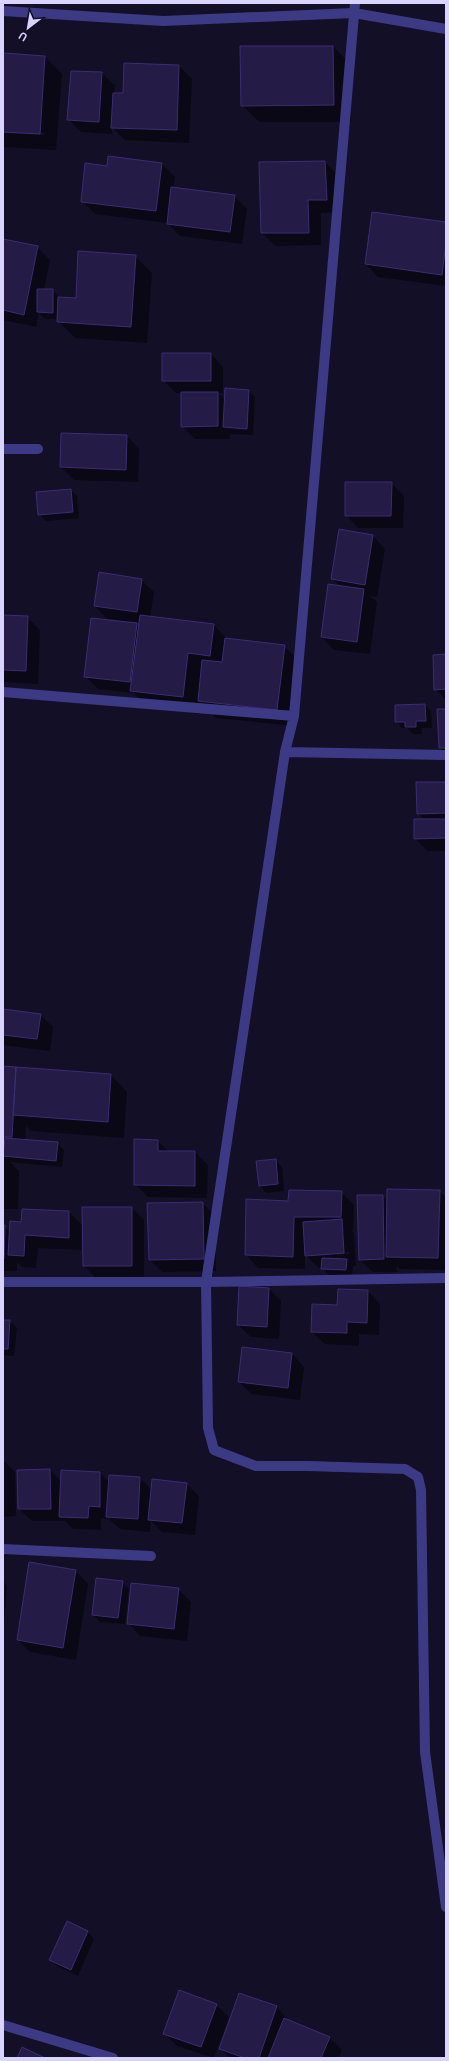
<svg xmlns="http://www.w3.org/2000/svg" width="449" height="2061" font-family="Figtree,sans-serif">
  <rect width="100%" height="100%" fill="#130f26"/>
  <!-- shadow -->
  <path fill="#0007" fill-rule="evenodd" d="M333 46 349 63 351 122H259L242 105Z
    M3 54 45 57 62 74 56 150 3 147V133L45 135V133L3 131Z
    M179 66 192 79 189 143 125 140 112 127V134L81 132 68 119 72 72 102 73 115 86 114 94H124Z
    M325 162 338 175 339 212 321 213V245L275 246 262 233Z
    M162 164 175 177 173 189 234 196 247 209 242 244 180 236 167 223 95 214 82 201 108 167Z
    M446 223V286L378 277 366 264Z
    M3 240 37 247 50 260 44 290H53L60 298 77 300 135 256 152 273 147 343 75 338 58 321V319H45L39 313 36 327 3 320Z
    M211 354 223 367V393H218L225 400 249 391 255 397 253 435 230 434V439H195L182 426V393H176L163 380Z
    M127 436 139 449 138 482 74 480 61 467Z
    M391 483 404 496 403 528H358L346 515Z
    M71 490 77 496 79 518 46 521 39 514Z
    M373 536 385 549 377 597 370 596 377 602 370 654 334 650 322 637 340 586 332 578Z
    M141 580 154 592 150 617 214 625 228 640 284 646 301 663 294 726 216 718 201 702 199 714 148 707 134 693 98 689 85 676 114 619H107L95 606ZM134 622 140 623 139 627Z
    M3 616 27 617 40 630 38 684 3 682Z
    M446 655V700L435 689Z
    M425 705 431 712 432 728H422V734H413L407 728H402L396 721Z
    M446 710V754L440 748Z
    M446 783V851H427L415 838 425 820 418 813Z
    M3 1010 40 1015 53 1027 50 1051 3 1045Z
    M3 1067 111 1075 127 1092 124 1138 31 1131 26 1126 25 1140 57 1143 64 1150 62 1167 10 1162 19 1171 18 1209H4V1226L10 1232 22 1223 69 1212 82 1225 81 1250 38 1248 36 1268 22 1267 17 1262V1271H3V1155L4 1156 5 1149 3 1148Z
    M135 1140 158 1141 169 1152H195L208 1165 207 1198 148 1197 135 1184Z
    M275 1160 282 1167 284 1191 266 1193 260 1186Z
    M439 1191 446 1197V1270L400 1269 396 1266 397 1272H373L360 1260 382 1196 388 1202Z
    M341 1192 354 1205 353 1230H351L354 1233 356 1266H353L352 1276 329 1275 322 1268H319L305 1255V1269L258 1268 246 1255 289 1202ZM349 1252V1254L316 1256V1254Z
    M202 1203 215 1215 216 1271 162 1272 150 1260Z
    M83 1208H132L144 1220V1278L97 1279 84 1266Z
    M269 1289 281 1301 279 1339 251 1337 238 1325Z
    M368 1291 380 1304 379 1335 359 1334V1346L325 1344 312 1332 338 1306Z
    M3 1321H10L17 1328 14 1356 3 1355Z
    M292 1354 304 1367 300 1400 251 1394 239 1382Z
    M3 1460 15 1472 16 1516 3 1517Z
    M50 1470 61 1481 62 1471 100 1473 109 1482 140 1478 152 1490 186 1484 199 1496 195 1535 162 1532 151 1521 150 1532 120 1529 109 1519 101 1518V1530L73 1529 65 1521H32L19 1509Z
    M76 1571 88 1584 76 1660 30 1652 18 1640Z
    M3 1581 7 1586 4 1627H3Z
    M122 1582 129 1589 125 1624 100 1622 93 1615Z
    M178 1589 191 1602 187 1641 140 1636 128 1623Z
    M68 1922 88 1932 94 1939 78 1976 57 1966 50 1960Z
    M216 2005 229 2017 214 2058 177 2046 164 2033Z
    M277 2007 289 2021 329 2037 342 2050 339 2058H230L220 2049Z"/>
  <!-- building -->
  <path fill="#241b47" stroke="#3b2d73" d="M240 46H333L334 105 241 106Z
    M3 53 45 56 40 134 3 132Z
    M124 63 179 65 177 130 111 128 113 93H123Z
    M71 71 102 72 99 122 67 120Z
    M108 156 162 163 156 211 81 202 85 163 107 166Z
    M325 161 327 200H308L309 233H261L259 162Z
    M171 187 235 195 230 232 167 224Z
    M372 212 446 222V243L442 275 365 264Z
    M3 239 38 246 24 315 3 310Z
    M78 251 136 255 131 327 57 322 58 297 76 298Z
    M37 289H53V313L37 312Z
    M162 353H211V381H162Z
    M225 388 249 390 247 429 223 427Z
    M181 392H218V426L181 427Z
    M61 433 127 435 126 470 60 467Z
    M345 482H392L391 516H345Z
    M71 489 73 512 38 515 36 492Z
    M339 529 373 535 365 585 331 579Z
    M99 572 142 579 137 612 94 606Z
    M328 584 364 589 357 642 321 637Z
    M3 615 28 616 26 671 3 670Z
    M140 615 214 624 210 656 188 653 183 697 130 691Z
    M91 618 137 623 130 682 84 677Z
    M225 638 285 645 277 710 198 701 202 660 222 662Z
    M446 654V689L434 690 433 655Z
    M425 704 426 721H416V727H405V722H395V705Z
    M437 709H446V748H439Z
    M416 782H446V813L417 814Z
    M414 819H446V838L414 839Z
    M3 1009 41 1014 37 1039 3 1035Z
    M3 1066 16 1067 12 1137H3Z
    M16 1067 111 1074 108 1122 13 1115Z
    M5 1138 58 1142 56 1161 3 1156Z
    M134 1139 158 1140V1151H195V1186L134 1185Z
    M276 1159 278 1184 259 1186 256 1161Z
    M387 1189 440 1190 438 1258 386 1257Z
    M289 1190 342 1191 341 1217H294L293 1257 245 1255 246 1199 288 1201Z
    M357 1195H383L384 1259 359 1260Z
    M203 1202 204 1259 149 1260 147 1203Z
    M82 1207H132V1266H83Z
    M22 1209 69 1211V1238L25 1235 24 1256 8 1255 10 1221 21 1222Z
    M342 1219 344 1253 305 1256 303 1222Z
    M3 1225H5L4 1259H3Z
    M322 1258 347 1259 346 1270 321 1269Z
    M239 1286 269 1288 267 1327 237 1325Z
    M338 1289 368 1290 367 1323 347 1322V1333L311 1332 312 1304 337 1305Z
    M3 1320H10L8 1349H3Z
    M242 1347 292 1353 288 1388 238 1382Z
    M50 1469 51 1509H18L17 1470Z
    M61 1470 100 1472V1507L89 1506 88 1518 59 1517Z
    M109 1475 140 1477 138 1519 106 1517Z
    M152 1479 187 1483 182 1523 148 1520Z
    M29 1562 76 1570 63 1648 17 1640Z
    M96 1578 123 1581 118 1618 92 1615Z
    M131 1583 179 1588 174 1629 127 1624Z
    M67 1921 88 1931 71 1970 49 1960Z
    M179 1990 217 2004 201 2047 163 2034Z
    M239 1993 277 2006 259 2058H245L219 2049Z
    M284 2018 330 2037 321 2058H268Z
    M22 2047 45 2058H17Z"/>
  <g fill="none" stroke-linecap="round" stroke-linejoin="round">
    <!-- minor -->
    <path stroke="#3d3a85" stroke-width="10" d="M355 3 294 716 285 752 206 1282 208 1428 214 1450 256 1466H308L405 1469 418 1477 421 1490 425 1752 446 1907
      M3 11 163 21 354 13 446 29
      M3 449H38
      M3 692 294 716
      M285 752 446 755
      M3 1282H206L446 1278
      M3 1549 151 1556
      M3 2025 113 2058"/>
  </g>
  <!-- border -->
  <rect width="449" height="2061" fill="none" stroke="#d9d4ff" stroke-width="8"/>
  <!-- north arrow -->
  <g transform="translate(28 28) rotate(211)" stroke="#130f26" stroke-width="3" paint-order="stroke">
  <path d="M0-3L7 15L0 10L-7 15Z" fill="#d9d4ff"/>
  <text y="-6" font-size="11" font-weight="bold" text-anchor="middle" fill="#d9d4ff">U</text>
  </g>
</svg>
